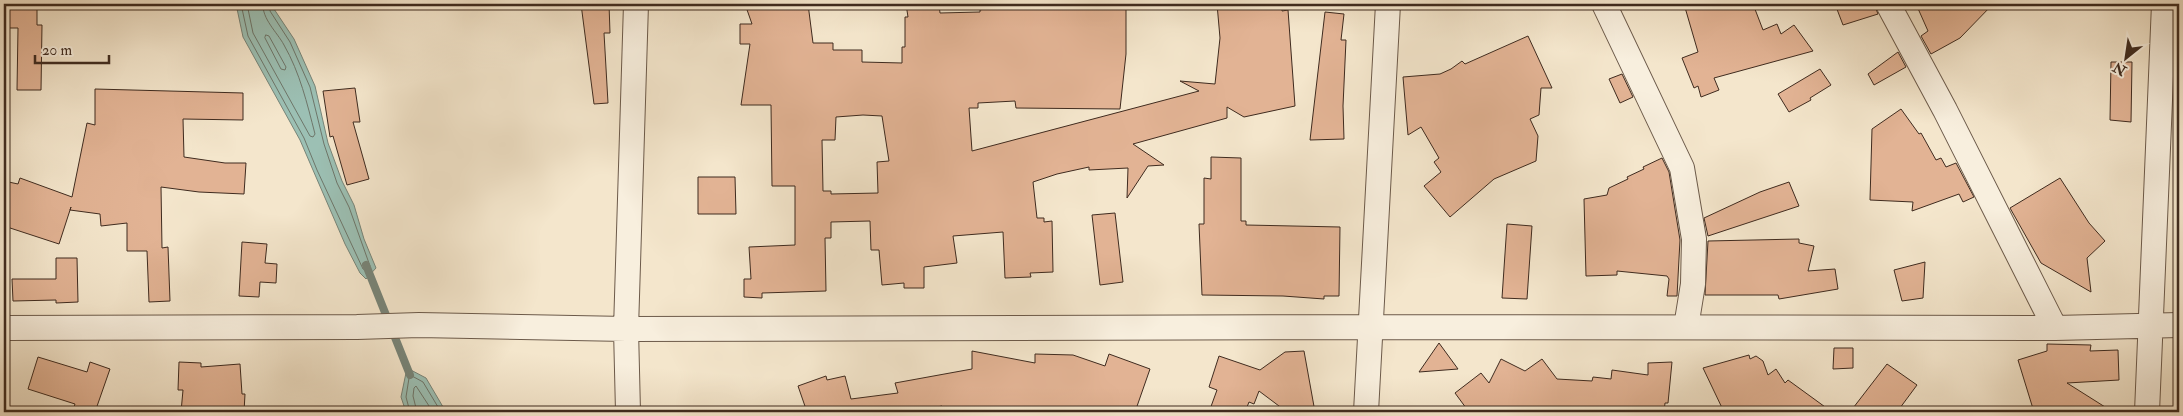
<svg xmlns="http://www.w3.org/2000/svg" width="2183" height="416" font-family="'IM FELL Double Pica',serif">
  <rect width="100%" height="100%" fill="#f4e6cc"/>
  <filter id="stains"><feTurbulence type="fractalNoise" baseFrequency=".004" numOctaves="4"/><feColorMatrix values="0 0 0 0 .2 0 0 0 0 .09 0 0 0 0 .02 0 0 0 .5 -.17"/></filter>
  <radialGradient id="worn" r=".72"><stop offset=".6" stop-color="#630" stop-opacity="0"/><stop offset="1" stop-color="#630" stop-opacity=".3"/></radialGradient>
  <!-- water -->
  <path fill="#9cc0b4" stroke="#778478" d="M236 4H275L274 9 294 39 315 86 328 143 342 181 354 205 364 239 376 268 366 279 360 273 345 244 300 140 243 37Z
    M407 368 426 378 446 412H406L401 397Z"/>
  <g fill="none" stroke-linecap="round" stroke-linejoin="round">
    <!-- shore -->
    <path stroke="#6e766a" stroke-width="1" d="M241 4 248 36 304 138 317 170 363 269 366 270 370 266 349 207 337 183 324 144 310 87 290 42 270 11V4
      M247 4 253 33 310 136 313 137 315 134C307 103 300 73 284 45 277 32 262 19 263 4
      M266 35 269 36 286 67 285 70 281 69 265 38Z
      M410 412 406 397 409 378 412 376 423 382 441 412
      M417 412 413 396 414 388 416 386 433 412"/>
    <!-- stream -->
    <path stroke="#778478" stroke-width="8" d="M366 265 410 375"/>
  </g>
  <!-- building -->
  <path fill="#e2b394" stroke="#3f2b1f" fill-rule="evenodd" d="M581 4H609L610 33H604L608 103 594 104Z
    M745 4H808L813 43H833V50H862V62L902 63V47H905V17H908L906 4H939L940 13 980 12V10L984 9V4H1126V54L1120 109 1016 108 1015 101 978 103V108H969L972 151 1199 91 1180 81 1215 84 1220 38 1217 4H1282V11L1288 10 1295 106 1244 117 1227 107V118L1133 144 1164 165 1148 166 1127 198 1128 168 1089 170V167L1057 174 1033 182 1037 218H1044V222L1052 221 1053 272 1030 273 1031 277 1005 278 1003 232 953 236 957 263 924 267V288H904V283L882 285 879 250H871L870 221 831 222V238H825L826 291 762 293V298L744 297V279H751L749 247 795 245V186H772L771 105H741L750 44H740V24H752ZM863 115 882 116 889 161 877 162 878 193 831 194V191H823L822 140H835L836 117Z
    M1684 4H1753L1763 30 1777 24 1781 34 1794 25 1813 51 1714 78 1719 90 1701 97 1698 86 1694 88 1682 58 1698 52Z
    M1835 4H1874L1878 14 1843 25Z
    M1916 4H1993L1960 38 1931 54 1921 36 1928 31Z
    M4 9H37V25H42L41 90H17L18 28H4Z
    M1325 12 1344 14 1341 40H1346L1343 106 1344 139 1310 140Z
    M1528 36 1552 88H1541L1539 115 1530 119 1538 136 1536 161 1494 179 1450 217 1424 186 1441 172 1434 162 1439 158 1421 127 1408 135 1403 77 1440 74 1451 69 1462 61 1465 64Z
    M1898 52 1906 67 1874 85 1868 74Z
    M2111 62H2132L2131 122 2110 120Z
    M1820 69 1831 85 1810 98 1811 100 1789 112 1778 94Z
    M1622 74 1633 97 1620 103 1609 79Z
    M355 88 360 122H353L369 179 347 185 333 136 330 137 323 91Z
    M95 89 243 93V120L183 119 184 157 225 163H246L244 194 199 192 161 187 162 248 168 247 170 301 149 302 147 251H127V223L101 226 100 214 70 210 71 207 59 244 4 226V181L18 184 20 178 72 197 87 123 95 125Z
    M1901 109 1919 134 1921 133 1936 160 1941 158 1946 167 1956 163 1974 197 1963 202 1959 194 1912 211 1913 202 1870 200 1872 129Z
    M1211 157 1241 158V221H1246V225L1340 227 1339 296H1324V299L1283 296 1202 295 1199 224H1204V178L1211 179Z
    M1662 158 1669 172 1680 240 1677 296H1667L1669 279 1667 276 1617 271V275L1586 276 1584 199 1607 195 1609 188 1628 179 1627 177 1644 169 1643 167Z
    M698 177H735L736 214H698Z
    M2060 178 2089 223 2105 241 2087 258 2091 292 2041 263 2010 208Z
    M1789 182 1799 206 1708 236 1704 218 1760 192Z
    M1115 213 1123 282 1100 285 1092 215Z
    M1507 224 1532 226 1527 299 1502 298Z
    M1799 239V243L1814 246 1808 271 1835 269 1838 289 1779 299 1778 295H1705L1708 241Z
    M242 242 267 244 265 263 277 264 276 283 260 282 259 297 239 296Z
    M56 258H77L78 302 56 303V300L13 301 12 279H56Z
    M1925 262 1923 298 1902 301 1894 270Z
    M1439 343 1458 369 1419 372Z
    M2047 344 2091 345 2090 351 2118 350 2119 380 2067 383 2113 412H2034L2018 360 2047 351Z
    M1834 348H1853V368L1833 369Z
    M972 351 1035 363V354L1073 355 1105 366 1109 354 1150 369 1135 412H969L970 407 942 410V406L910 412H807L798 386 826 376 827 380 845 376 851 399 898 393 895 383 972 369Z
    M1304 351 1315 412H1287L1259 391 1254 404 1249 402 1245 412H1209L1217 390 1209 387 1219 356 1260 370 1285 352Z
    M1749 355 1750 359 1756 356 1763 361 1768 375 1776 369 1785 383 1788 380 1832 412H1724L1703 368Z
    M38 357 87 372 90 362 110 369 95 412H72L75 404 28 389Z
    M1501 359 1525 371 1542 359 1557 379 1592 381 1593 377 1611 379 1612 370 1648 375V363L1672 362 1668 403H1665L1664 412 1634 410 1633 412H1469L1455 393 1481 373 1489 383Z
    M179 362 201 363V367L240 364 242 394H245L244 412H181L183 390H178Z
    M1887 364 1917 385 1897 412H1850Z"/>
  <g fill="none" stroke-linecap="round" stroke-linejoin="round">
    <defs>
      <path id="minor" d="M1604 4 1682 168 1694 239 1693 284 1686 327
        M1888 4 1945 110 2055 328
        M4 328 357 327 419 325 626 329 1372 327 2055 328 2179 325
        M628 412 626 329 636 4
        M1366 412 1388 4
        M2147 412 2164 4"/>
    </defs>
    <!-- minor casing -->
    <use href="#minor" stroke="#6c5a4a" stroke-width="26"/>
    <!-- minor -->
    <use href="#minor" stroke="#f8efde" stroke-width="24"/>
  </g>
  <!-- margin -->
  <rect width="2183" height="416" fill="none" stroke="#f4e6cc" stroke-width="20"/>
  <rect x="5" y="5" width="2173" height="406" fill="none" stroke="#3f2b1f" stroke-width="2.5"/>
  <rect x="10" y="10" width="2163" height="396" fill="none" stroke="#3f2b1f"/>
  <!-- north arrow -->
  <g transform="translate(2126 58) rotate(210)" stroke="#f8efde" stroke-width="4" paint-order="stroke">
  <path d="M0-4L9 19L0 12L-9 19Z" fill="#3f2b1f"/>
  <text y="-8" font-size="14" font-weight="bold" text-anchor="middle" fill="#3f2b1f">N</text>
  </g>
  <!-- scale -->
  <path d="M35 55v8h74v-8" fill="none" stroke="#3f2b1f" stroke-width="2.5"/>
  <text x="42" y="55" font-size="15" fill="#3f2b1f" stroke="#f8efde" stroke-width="4" paint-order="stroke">20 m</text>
  <rect width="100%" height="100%" filter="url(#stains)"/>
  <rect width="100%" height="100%" fill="url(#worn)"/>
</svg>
